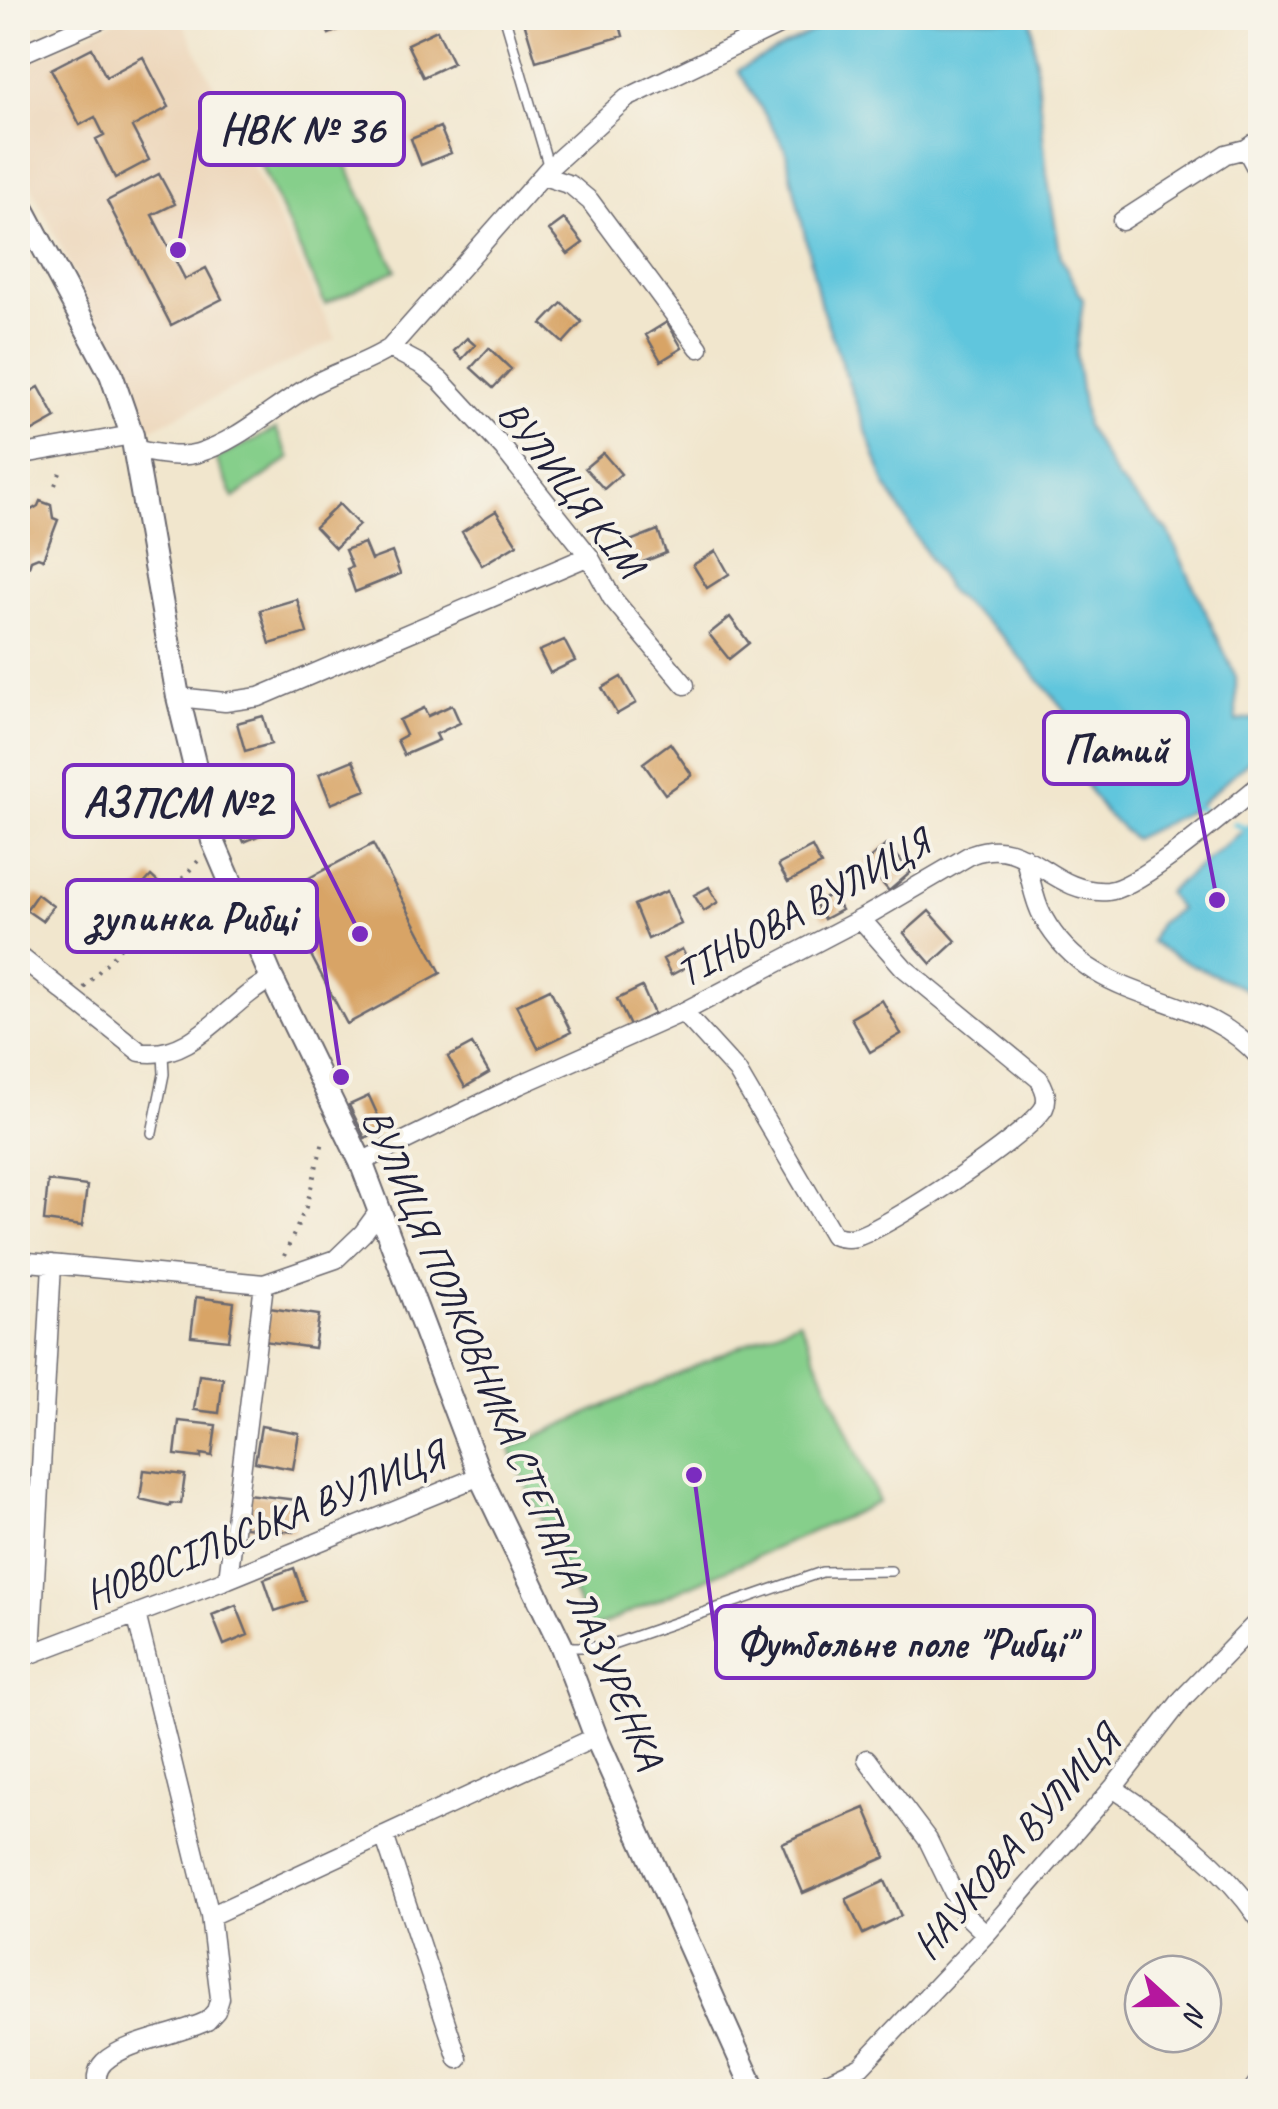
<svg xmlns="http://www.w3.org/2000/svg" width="1278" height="2109" font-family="Caveat,sans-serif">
  <rect width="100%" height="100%" fill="#f7f3e8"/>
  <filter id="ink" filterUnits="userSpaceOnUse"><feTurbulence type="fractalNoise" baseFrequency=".01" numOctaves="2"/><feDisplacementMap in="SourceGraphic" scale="20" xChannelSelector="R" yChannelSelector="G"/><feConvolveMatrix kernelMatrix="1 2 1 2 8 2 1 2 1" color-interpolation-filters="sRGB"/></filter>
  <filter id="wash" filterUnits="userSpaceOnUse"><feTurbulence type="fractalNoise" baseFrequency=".0048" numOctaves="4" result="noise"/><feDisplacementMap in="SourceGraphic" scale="40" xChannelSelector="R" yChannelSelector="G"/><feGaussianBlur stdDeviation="2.25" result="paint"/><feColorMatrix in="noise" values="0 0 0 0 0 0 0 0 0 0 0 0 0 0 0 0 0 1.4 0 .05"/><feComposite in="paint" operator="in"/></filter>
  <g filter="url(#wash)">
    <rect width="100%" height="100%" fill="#f1e6cd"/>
    <!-- built -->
    <path fill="#edd7bb" d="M121 18H181L336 339 148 430 18 158V68Z"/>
    <!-- green -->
    <path fill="#86cf8b" stroke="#547863" stroke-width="2.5" d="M328 126 396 270 325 304 258 159Z
      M276 429 290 458 234 498 216 459Z
      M799 1320 879 1502 590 1630 510 1448Z"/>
    <!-- water -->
    <path fill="#60c6dd" stroke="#41748c" stroke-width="2.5" d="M838 18H1031L1047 175 1061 258 1083 300 1076 355 1086 426 1117 478 1168 531 1236 677V721L1260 718V751L1196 808 1133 839 1105 813 1075 769 1081 752 1077 725 1002 636 949 592 886 486 821 306 785 148 738 70Z
      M1260 817V998C1225 976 1185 966 1151 942L1159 923 1179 909 1167 892Z"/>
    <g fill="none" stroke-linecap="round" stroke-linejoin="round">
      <!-- stream -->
      <path stroke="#60c6dd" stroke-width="6" d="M1196 808 1202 810
        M1235 824 1246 828"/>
    </g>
    <g id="blocks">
      <!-- building -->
      <path fill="#d8a466" d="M322 18H366L329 34Z
        M523 18H618L623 36 536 61Z
        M437 30 453 63 423 77 407 44Z
        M92 48 106 77 143 57 169 107 132 127 149 160 115 178 96 139 104 135 95 117 80 125 51 69Z
        M440 127 451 153 421 165 411 139Z
        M159 174 175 204 152 215 185 279 206 268 222 299 171 325 107 201Z
        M564 219 583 243 568 254 549 230Z
        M562 303 582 322 563 343 542 324Z
        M667 322 682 348 661 361 646 335Z
        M467 338 475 345 462 359 454 351Z
        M489 348 511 369 493 388 471 368Z
        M39 387 56 418 31 432 18 407V399Z
        M603 453 621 474 604 489 585 468Z
        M40 501 51 505 53 518 58 520 43 559 38 557 31 560 29 566 18 561V530L26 508 31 510 38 506Z
        M339 504 359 525 335 548 315 527Z
        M496 511 517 544 482 565 462 532Z
        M658 530 666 553 638 564 630 541Z
        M364 543 371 560 392 552 400 574 355 592 347 569 352 567 345 550Z
        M716 551 729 574 707 588 693 565Z
        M297 599 307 633 270 644 260 610Z
        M730 617 749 643 729 659 709 634Z
        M564 640 575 661 550 673 539 651Z
        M621 677 636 703 617 714 602 688Z
        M452 705 460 723 436 734 439 740 404 755 397 740 406 735 399 720 424 708 428 716Z
        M263 716 271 744 245 751 237 723Z
        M670 743 692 775 665 794 643 763Z
        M353 760 366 790 331 804 319 774Z
        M124 764 132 777 109 792 101 780Z
        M268 785 285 824 244 842 226 803Z
        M373 844 441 973 347 1024 279 894Z
        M887 844 911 872 889 891 865 863Z
        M812 847 821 865 788 882 778 865Z
        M151 876 163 887 148 904 136 893Z
        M709 887 718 902 704 911 694 895Z
        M667 891 681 924 648 939 634 905Z
        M37 894 53 906 42 921 26 910Z
        M832 894 841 910 824 919 815 904Z
        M929 911 956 941 931 964 904 933Z
        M682 949 690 965 671 975 663 959Z
        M642 987 654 1014 630 1026 617 999Z
        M550 989 571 1032 538 1048 516 1005Z
        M882 1000 901 1034 870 1052 851 1018Z
        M472 1044 489 1073 465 1087 448 1057Z
        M369 1096 384 1129 365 1138 349 1105Z
        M48 1181 87 1186 82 1226 44 1221Z
        M196 1297 234 1302 229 1340 191 1336Z
        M269 1308 319 1315 314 1348 264 1341Z
        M199 1375 223 1378 219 1413 194 1410Z
        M179 1421 216 1425 212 1456 201 1454V1458L175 1455Z
        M261 1426 299 1433 293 1469 255 1462Z
        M144 1470 185 1475 181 1504 170 1503V1506L140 1499Z
        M247 1494 297 1500 294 1532 244 1527Z
        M294 1568 305 1601 275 1611 264 1579Z
        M236 1605 248 1635 224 1645 212 1615Z
        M865 1808 886 1857 803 1893 782 1843Z
        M885 1881 901 1916 863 1934 846 1899Z"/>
    </g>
  </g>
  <g filter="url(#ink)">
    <use href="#blocks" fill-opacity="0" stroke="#6a676e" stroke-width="2.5"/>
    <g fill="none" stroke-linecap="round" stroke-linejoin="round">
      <defs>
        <path id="service" d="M505 18 549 168
          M152 1133 164 1074 163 1054
          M565 1647H604L822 1572 891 1571"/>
        <path id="minor" d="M18 55 103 18
          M1246 149 1260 175
          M543 176 571 185 590 201 699 348
          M1122 221 1226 154 1246 149 1260 139
          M390 348 420 364 441 381 503 448 589 556 612 598 685 685
          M136 450C156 453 179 459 198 453 239 441 276 405 312 385 338 371 365 364 390 348L549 168 627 98 793 18
          M18 455 132 435
          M178 697 225 702 259 697 589 556
          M1024 857C1031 876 1033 900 1043 917 1095 1011 1198 985 1260 1058
          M18 955 140 1052C194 1062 228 1000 272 979
          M683 1012 737 1071 833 1235C840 1238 847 1239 856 1237 888 1228 1027 1136 1044 1108 1049 1098 1044 1087 1039 1079L904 968 861 919
          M361 1162 519 1085 683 1012 861 919 972 854C1028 833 1049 895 1108 891 1140 888 1231 808 1260 785
          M18 1261 264 1284 336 1259 363 1233 379 1211
          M228 1579 264 1284
          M31 1654 52 1264
          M18 1659 228 1579 480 1476
          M867 1759 928 1840 963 1912 986 1934
          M1113 1788C1170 1826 1221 1863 1260 1920
          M384 1835 458 2059
          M210 1916 596 1737
          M99 2092C96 2081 95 2071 104 2062 126 2041 178 2035 207 2021L216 2011 220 1998 210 1916 136 1614
          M807 2092 861 2066 986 1934 1113 1788 1183 1698 1260 1619
          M1251 2092 1260 2080"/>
        <path id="tertiary" d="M18 200 111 374 132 435 178 697 213 841 272 979 361 1162 480 1476 562 1647 596 1737 755 2092"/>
      </defs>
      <!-- service casing -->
      <use href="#service" stroke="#6a676e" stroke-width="12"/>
      <!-- minor casing -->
      <use href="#minor" stroke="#6a676e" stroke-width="21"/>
      <!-- tertiary casing -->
      <use href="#tertiary" stroke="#6a676e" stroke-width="26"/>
      <!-- path -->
      <path stroke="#6a676e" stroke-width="4" stroke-dasharray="2.5 8" stroke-linecap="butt" d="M55 485 63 466
        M84 988 198 861
        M284 1256 306 1207 324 1138"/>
      <!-- service -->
      <use href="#service" stroke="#fff" stroke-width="9"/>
      <!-- minor -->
      <use href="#minor" stroke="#fff" stroke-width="18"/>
      <!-- tertiary -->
      <use href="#tertiary" stroke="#fff" stroke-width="22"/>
    </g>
  </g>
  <g text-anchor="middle" stroke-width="8" stroke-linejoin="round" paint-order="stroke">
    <!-- street labels -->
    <g font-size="40" fill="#22223b" stroke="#f7f3e8">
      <text transform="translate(572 488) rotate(52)" y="14">ВУЛИЦЯ КІМ</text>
      <text transform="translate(802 907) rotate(-29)" y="14">ТІНЬОВА ВУЛИЦЯ</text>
      <text transform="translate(514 1438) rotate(67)" y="14">ВУЛИЦЯ ПОЛКОВНИКА СТЕПАНА ЛАЗУРЕНКА</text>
      <text transform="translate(264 1524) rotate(-22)" y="14">НОВОСІЛЬСЬКА ВУЛИЦЯ</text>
      <text transform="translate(1015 1842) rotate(-49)" y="14">НАУКОВА ВУЛИЦЯ</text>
    </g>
  </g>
  <!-- callouts -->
  <path fill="none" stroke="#7b2cbf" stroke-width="4" d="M178 250L200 129M1217 900L1188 748M360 934L293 801M341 1077L317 916M694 1475L716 1642"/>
  <g fill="#7b2cbf" stroke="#f7f3e8" stroke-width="4">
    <circle cx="178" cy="250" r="10"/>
    <circle cx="1217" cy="900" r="10"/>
    <circle cx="360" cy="934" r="10"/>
    <circle cx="341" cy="1077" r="10"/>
    <circle cx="694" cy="1475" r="10"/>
  </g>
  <g fill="#f7f3e8" stroke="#7b2cbf" stroke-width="4">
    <rect x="200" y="93" width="204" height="72" rx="10"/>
    <rect x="1044" y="712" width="144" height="72" rx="10"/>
    <rect x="64" y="765" width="229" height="72" rx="10"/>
    <rect x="67" y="880" width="250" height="72" rx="10"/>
    <rect x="716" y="1606" width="378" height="72" rx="10"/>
  </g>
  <g font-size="42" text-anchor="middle" font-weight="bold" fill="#22223b">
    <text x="302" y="143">НВК № 36</text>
    <text x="1116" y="763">Патий</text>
    <text x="178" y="816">АЗПСМ №2</text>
    <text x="192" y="931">зупинка Рибці</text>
    <text x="905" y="1657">Футбольне поле "Рибці"</text>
  </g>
  <!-- margin -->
  <rect width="1278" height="2109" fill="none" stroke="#f7f3e8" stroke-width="60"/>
  <!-- north arrow -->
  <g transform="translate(1173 2004) rotate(111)"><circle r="48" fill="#f7f3e8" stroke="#a29fa3" stroke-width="2.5"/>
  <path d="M0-8L18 38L0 25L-18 38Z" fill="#b5179e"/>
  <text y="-15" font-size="28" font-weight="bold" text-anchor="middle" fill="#22223b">N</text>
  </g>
</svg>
